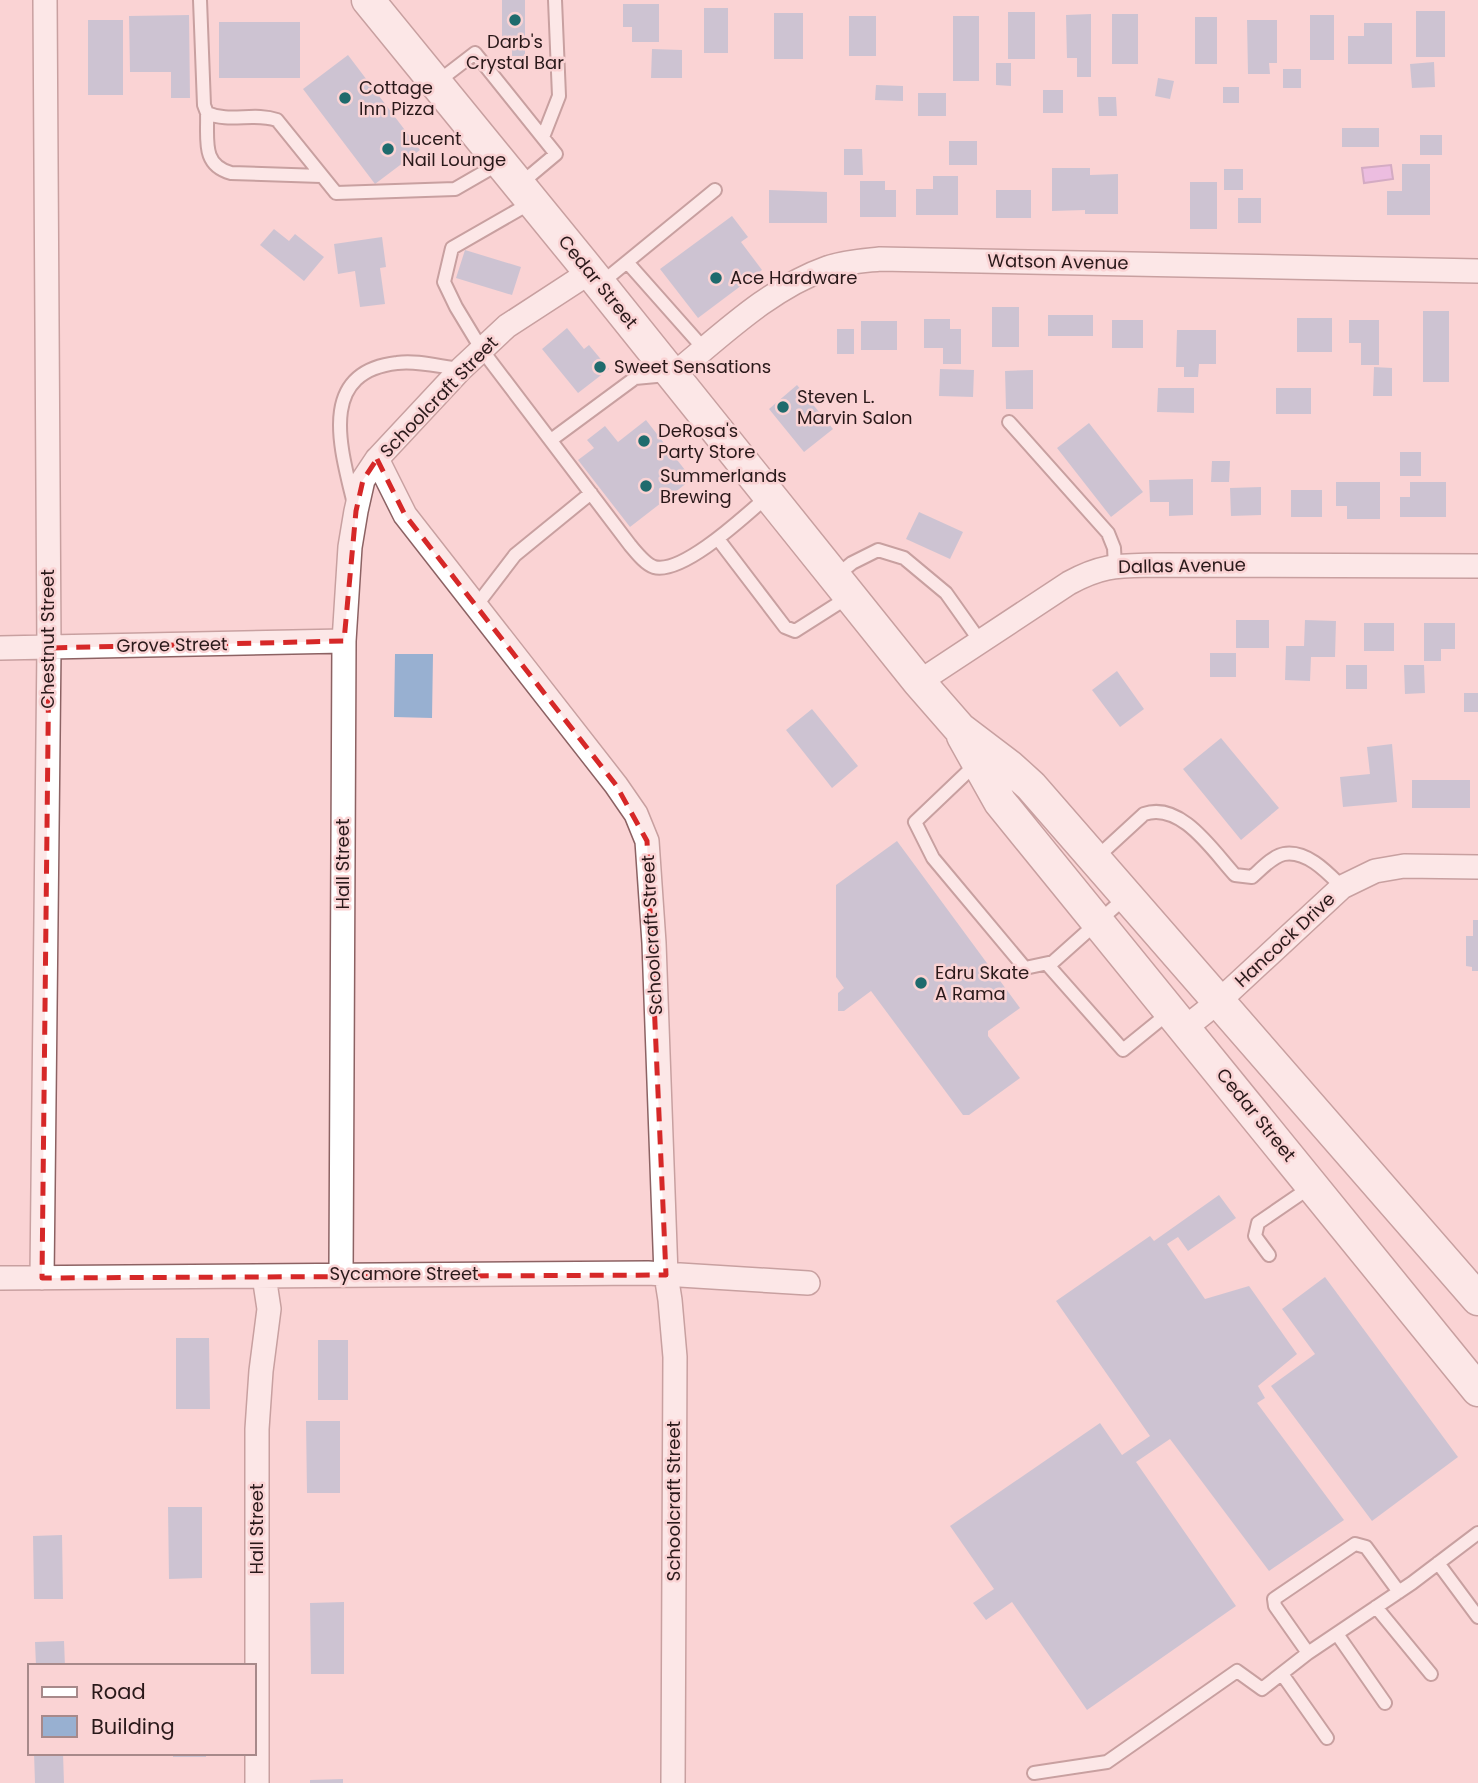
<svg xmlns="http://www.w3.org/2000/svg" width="1478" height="1783" font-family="Poppins,sans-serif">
  <rect width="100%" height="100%" fill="#fad3d4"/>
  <!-- water -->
  <path fill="#dba3ef" stroke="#a67aaf" stroke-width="2" d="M1391 165 1393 179 1364 183 1362 168Z"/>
  <!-- building -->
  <path fill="#98b0d1" d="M502 0H525V56H512V44H502Z
    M623 4H659V42H632V27H623Z
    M704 8H728V53H704Z
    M1416 11H1445V57H1416Z
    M1008 12H1035V59H1008Z
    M774 13H803V59H774Z
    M1091 14V77H1077V58H1067L1066 15Z
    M1112 14H1138V64H1112Z
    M189 15 190 98H171V72H130L129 16Z
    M1310 15H1334V60H1310Z
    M849 16H876V56H849Z
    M953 16H979V81H953Z
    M1195 17H1217V64H1195Z
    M88 20H123V95H88Z
    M1247 20H1277V63H1269L1270 74H1248Z
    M219 22H300V78H219Z
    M1364 23H1392V64H1348V36H1364Z
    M652 49 682 50V78H651Z
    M348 55 420 150 375 184 303 89Z
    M1434 62 1435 87 1412 88 1410 64Z
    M996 63H1011V86L996 85Z
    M1283 69H1301V88H1283Z
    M1158 78 1174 81 1170 99 1155 96Z
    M876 85 903 86V101L875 100Z
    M1223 87H1239V103H1223Z
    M1043 90H1063V113H1043Z
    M918 93H946V116H918Z
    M1098 97H1116L1117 116H1099Z
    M1342 128H1379V147H1342Z
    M1420 135H1442V155H1420Z
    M949 141H977V165H949Z
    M844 149H862L863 175H844Z
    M1402 164H1430V215H1387V191H1402Z
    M1052 168H1090V175L1118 174V214H1085V210L1052 211Z
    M1224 169H1243V190H1224Z
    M933 176H958V215H916V189H933Z
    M860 181H885V190H896V217H860Z
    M1190 182H1217V229H1190Z
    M769 190 827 192V223H769Z
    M996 190H1031V218H996Z
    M1238 198H1261V223H1238Z
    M732 216 748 237 741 242 762 270 698 318 660 269Z
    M274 229 289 241 295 234 324 257 304 281 260 245Z
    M382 237 386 267 380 268 385 304 360 307 355 271 338 274 334 244Z
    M465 250 521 267 512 295 456 278Z
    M992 307H1019V347H992Z
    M1423 311H1449V382H1423Z
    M1048 315H1093V336H1048Z
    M1297 318H1332V352H1297Z
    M924 319H950V329H961V364H943V348H924Z
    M1112 320H1143V348H1112Z
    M1349 320H1379V365H1361V343H1349Z
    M861 321H897V350H861Z
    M567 328 584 349 589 345 609 369 578 393 542 349Z
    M837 329H854V354H837Z
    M1177 330H1216V364H1199L1198 377H1184V367H1176Z
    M1374 367 1392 368V396H1373Z
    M940 369 974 370 973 397 939 396Z
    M1033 370V409H1006L1005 371Z
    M797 385 833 429 804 452 769 409Z
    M1158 388H1194V413L1157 412Z
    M1276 388H1311V414H1276Z
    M646 420 692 479 630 527 578 460 594 448 587 440 605 426 618 442Z
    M1089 423 1143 492 1111 517 1057 448Z
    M1400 452H1421V476H1400Z
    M1212 461H1230L1229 482H1211Z
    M1193 479V515L1169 516V502H1150L1149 480Z
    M1336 482H1380V519H1347V506H1336Z
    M1410 482H1446V517H1400V497H1410Z
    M1261 487V515L1231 516 1230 488Z
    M1291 490H1322V517H1291Z
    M919 512 963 532 950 559 906 539Z
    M1236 620H1269V648H1236Z
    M1305 620 1336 621 1335 657H1311L1310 681 1285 680 1286 646H1304Z
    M1364 623H1394V651H1364Z
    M1424 623H1455V649H1441V661H1424Z
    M1210 653H1236V677H1210Z
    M395 654H433L432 718 394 717Z
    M1346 665H1367V689H1346Z
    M1404 665H1424L1425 693 1405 694Z
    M1117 671 1144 709 1120 727 1092 690Z
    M1464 693H1478V712H1464Z
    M812 709 858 766 832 788 786 730Z
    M1221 738 1279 808 1241 840 1183 769Z
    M1392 744 1397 802 1343 807 1340 777 1370 774 1367 747Z
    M1412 780H1470V808H1412Z
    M897 841 1020 1008 988 1031V1036L1020 1078 969 1115H963L871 991 844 1011H838V993L844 988 836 977V885Z
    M1473 920H1478V971H1472V967L1466 966V936H1473Z
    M1219 1195 1236 1218 1188 1251 1178 1237 1167 1244 1205 1299 1249 1286 1297 1354 1258 1386 1265 1398 1257 1403 1344 1520 1269 1571 1170 1439 1136 1462 1236 1606 1087 1710 1012 1602 986 1620 973 1603 994 1589 950 1526 1100 1423 1122 1455 1150 1436 1056 1301 1150 1236 1154 1241Z
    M1325 1277 1458 1457 1372 1521 1271 1386 1315 1354 1282 1309Z
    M176 1338H209L210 1409H176Z
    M318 1340H348V1400H318Z
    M306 1421H340V1493H307Z
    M168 1507H202V1578L169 1579Z
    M62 1535 63 1599H34L33 1536Z
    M344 1602V1674H311L310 1603Z
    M64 1641 65 1666H36L35 1642Z
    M34 1753H63L64 1783H35Z
    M173 1753H206V1757H173Z
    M343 1779V1783H310V1780Z"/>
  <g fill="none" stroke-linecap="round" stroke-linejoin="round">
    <defs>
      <path id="service" d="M200 0 204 105 207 113C229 123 254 112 277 120L336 193 455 189 500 163
        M436 83 475 53 556 154 519 185
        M207 113C208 139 201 165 231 173L321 176
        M543 137 559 96 555 0
        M532 202 452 248 444 282 456 307 482 350 630 545C636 552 645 564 654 567 683 575 747 514 769 495
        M627 262 705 350
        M600 284 715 190
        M1009 422 1108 533 1114 548 1115 566
        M551 440 635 378 667 375
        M353 500C340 446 318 372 397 363 417 360 441 367 461 369
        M718 539 785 627 795 631 850 596
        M835 577 852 563 878 550 904 558 946 593 980 641
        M476 606 515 555 591 493
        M978 762 915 822 933 858 1025 968 1053 962 1127 896
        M1095 859 1144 814C1181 801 1213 851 1235 875L1252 877C1261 869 1273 856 1284 854 1307 850 1328 873 1342 887
        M1047 964 1123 1050 1171 1011
        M1269 1255 1255 1236 1258 1223 1312 1186
        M1438 1563 1478 1617
        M1376 1607 1431 1674
        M1337 1634 1385 1703
        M1308 1653 1275 1606 1274 1599 1355 1544 1366 1547 1399 1592
        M1282 1674 1327 1738
        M1034 1773 1107 1762 1237 1671 1262 1689 1308 1653 1412 1583 1478 1533"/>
      <path id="minor" d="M673 375C720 337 768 289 827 268 844 262 862 261 880 259L1478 271
        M377 459 405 515 616 785 636 814 647 841 654 943 666 1275 670 1300 675 1357 673 1783
        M0 648 344 641
        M919 682 1069 583C1104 564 1119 566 1157 565L1478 566
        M1185 1028 1219 1001 1342 887 1375 871 1404 866 1478 867
        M341 1274 344 641 350 547 356 511 363 480 377 459 461 369 507 326 590 272
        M0 1278 648 1273 808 1283
        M42 1278 49 648 45 0
        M257 1783V1429L261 1371 269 1309 264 1276"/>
      <path id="secondary" d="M368 0 590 272 919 682 960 729 1010 767 1031 786 1478 1299
        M963 736 1000 802 1478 1390"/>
    </defs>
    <!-- service casing -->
    <use href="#service" stroke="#8c6263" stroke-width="16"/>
    <!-- minor casing -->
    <use href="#minor" stroke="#8c6263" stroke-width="26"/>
    <!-- secondary casing -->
    <use href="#secondary" stroke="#8c6263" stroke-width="35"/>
    <!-- service -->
    <use href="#service" stroke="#fff" stroke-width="12"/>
    <!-- minor -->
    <use href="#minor" stroke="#fff" stroke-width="23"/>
    <!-- secondary -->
    <use href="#secondary" stroke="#fff" stroke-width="32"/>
  </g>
  <!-- marked area -->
  <path d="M0 0H1478V1783H0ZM377 459 405 515 616 785 647 841 666 1275 42 1278 49 648 344 641 356 511 363 480Z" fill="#fad3d4" fill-opacity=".55" fill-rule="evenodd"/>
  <path fill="none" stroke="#d62828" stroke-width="5" stroke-dasharray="14 9" stroke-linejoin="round" d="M377 459 405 515 616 785 647 841 666 1275 42 1278 49 648 344 641 356 511 363 480Z"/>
  <!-- markers -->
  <g fill="#1f6b6d" stroke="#fad3d4" stroke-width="2.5">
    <circle cx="515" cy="20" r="7"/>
    <circle cx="345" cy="98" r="7"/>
    <circle cx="388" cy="149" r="7"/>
    <circle cx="716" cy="278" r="7"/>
    <circle cx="600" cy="367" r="7"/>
    <circle cx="783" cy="407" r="7"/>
    <circle cx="644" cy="441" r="7"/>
    <circle cx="646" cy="486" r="7"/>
    <circle cx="921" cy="983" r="7"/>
  </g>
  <g text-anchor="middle" stroke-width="5" stroke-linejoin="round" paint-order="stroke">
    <!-- poi labels -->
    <g font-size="18" fill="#2a191a" stroke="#fad3d4" text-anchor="start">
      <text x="515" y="48" text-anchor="middle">Darb's<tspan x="515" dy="21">Crystal Bar</tspan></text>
      <text x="359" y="94">Cottage<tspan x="359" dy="21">Inn Pizza</tspan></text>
      <text x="402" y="145">Lucent<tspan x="402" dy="21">Nail Lounge</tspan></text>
      <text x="730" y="284">Ace Hardware</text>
      <text x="614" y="373">Sweet Sensations</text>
      <text x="797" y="403">Steven L.<tspan x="797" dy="21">Marvin Salon</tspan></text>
      <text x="658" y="437">DeRosa's<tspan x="658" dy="21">Party Store</tspan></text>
      <text x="660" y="482">Summerlands<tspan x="660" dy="21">Brewing</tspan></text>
      <text x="935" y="979">Edru Skate<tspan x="935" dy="21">A Rama</tspan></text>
    </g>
    <!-- street labels -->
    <g font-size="18" fill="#2a191a" stroke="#fad3d4">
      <text transform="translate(1058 262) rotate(1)" y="6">Watson Avenue</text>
      <text transform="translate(598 282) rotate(51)" y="6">Cedar Street</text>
      <text transform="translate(439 397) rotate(-46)" y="6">Schoolcraft Street</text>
      <text transform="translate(1182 566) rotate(-1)" y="6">Dallas Avenue</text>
      <text transform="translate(48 639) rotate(-90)" y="6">Chestnut Street</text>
      <text transform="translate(172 645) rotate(-1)" y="6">Grove Street</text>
      <text transform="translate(343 864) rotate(-90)" y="6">Hall Street</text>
      <text transform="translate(652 935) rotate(-93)" y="6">Schoolcraft Street</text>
      <text transform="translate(1285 940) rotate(-43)" y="6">Hancock Drive</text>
      <text transform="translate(1256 1115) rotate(51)" y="6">Cedar Street</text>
      <text x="404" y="1280">Sycamore Street</text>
      <text transform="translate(674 1501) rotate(-90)" y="6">Schoolcraft Street</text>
      <text transform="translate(257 1529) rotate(-90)" y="6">Hall Street</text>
    </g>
  </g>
  <!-- legend -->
  <rect x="28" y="1664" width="228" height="91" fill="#fad3d4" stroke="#a7898a" stroke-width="2"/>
  <rect x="42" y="1687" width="35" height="10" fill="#ffffff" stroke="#a7898a" stroke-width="2"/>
  <text x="91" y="1699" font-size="21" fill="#2a191a">Road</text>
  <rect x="42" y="1716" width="35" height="21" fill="#98b0d1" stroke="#a7898a" stroke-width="2"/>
  <text x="91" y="1734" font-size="21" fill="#2a191a">Building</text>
</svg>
